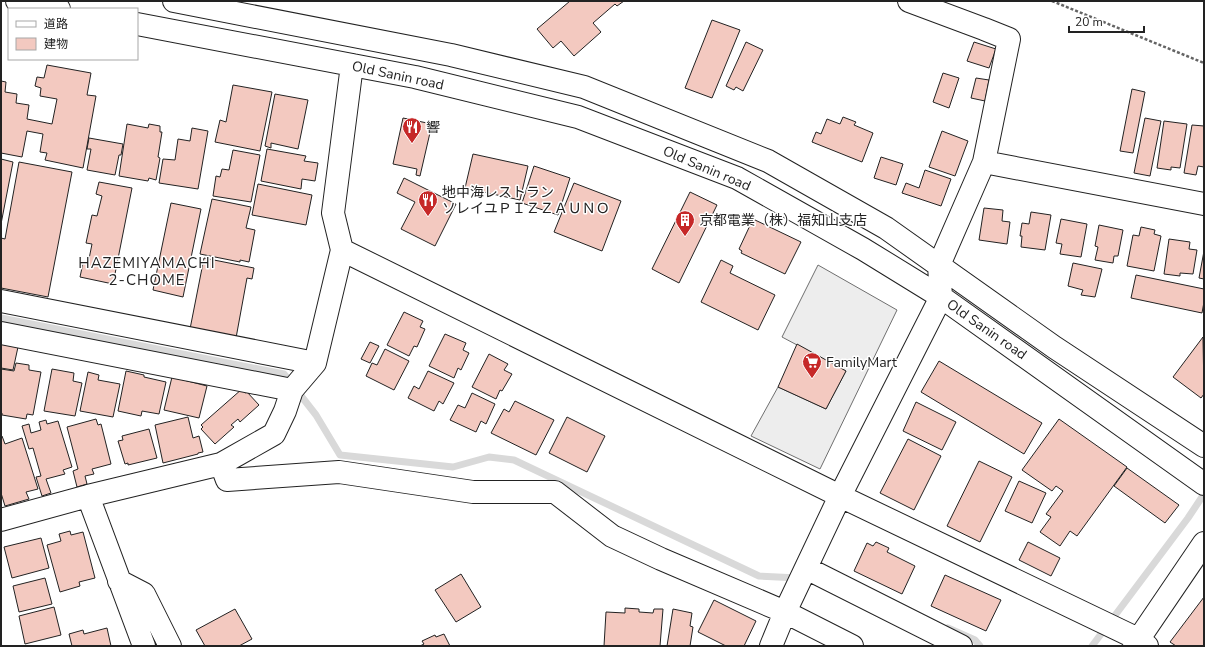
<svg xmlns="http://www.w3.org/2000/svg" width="1205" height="647" font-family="'Nunito Sans','Noto Sans JP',sans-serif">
  <rect width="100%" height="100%" fill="#fff"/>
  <!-- parking -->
  <path fill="#ededed" stroke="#6f6f6f" d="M818 265 897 310 820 469 751 436 778 387 826 409 846 371 782 337Z"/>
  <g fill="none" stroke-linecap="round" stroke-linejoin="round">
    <!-- stream -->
    <path stroke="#d9d9d9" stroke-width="7" d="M1 318 284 374 316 415 340 455 453 467 489 457 514 460 759 576 798 578
      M948 628 975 640 980 646
      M1092 646 1188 518 1204 494"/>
  </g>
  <!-- building -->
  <path fill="#f3c9c0" stroke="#222" d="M570 1H624L617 6 615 4 593 23 601 32 574 56 561 41 553 48 537 29Z
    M712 20 740 30 712 98 685 88Z
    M746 42 763 50 743 91 736 87 734 90 726 86Z
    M974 42 996 49 989 68 967 61Z
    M47 65 91 73 87 95 96 96 83 168 45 160 47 153 40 152 43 134 27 131 22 157 1 153V81L6 82 5 92 17 94 16 103 29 105 27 119 52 124 57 99 40 96 41 88 35 86 37 77 44 78Z
    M943 73 959 78 949 108 933 102Z
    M976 78 989 80 985 101 971 98Z
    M233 85 272 92 260 151 215 142 220 120 226 122Z
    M1132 89 1145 92 1133 153 1120 151Z
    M275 94 308 100 298 149 271 143V148L265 146Z
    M843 117 856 122 854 125 873 133 862 162 812 142 816 132 821 134 827 119 840 124Z
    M403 118 432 124 420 176 416 175 417 169 393 164Z
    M1145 118 1161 121 1150 176 1134 173Z
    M1164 121 1187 124 1180 168 1171 167V170L1157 168Z
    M127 124 148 128 149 124 160 126V132H162L158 157 160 158 156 180 149 178 148 181 119 176Z
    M1192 125 1204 126V167L1198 166 1196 175 1184 173Z
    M192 128 208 131 198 189 159 183 163 159 175 160 178 139 190 141Z
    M942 131 968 141 955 176 929 167Z
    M89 138 123 144 121 155H119L115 175 87 170 91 149H87Z
    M267 149 306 156 304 161 318 163 315 181 302 179 301 189 261 181Z
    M233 150 260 155 251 202 213 196 216 176 220 177 222 169 229 170Z
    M473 154 528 166 520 200 465 188Z
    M881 157 903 164 896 185 874 178Z
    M1 159 13 162 1 224Z
    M19 162 72 172 48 297 1 288V238L5 239Z
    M534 166 570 178 558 215 522 203Z
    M925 170 951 179 941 206 902 193 906 183 919 188Z
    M404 178 456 204 435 246 401 229 415 202 397 193Z
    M99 182 132 188 113 284 80 277 83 263 88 264 92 244 86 243 92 215 97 216 102 196 96 194Z
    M574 183 621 201 602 251 554 232Z
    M258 184 312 195 306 225 252 215Z
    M690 192 717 205 679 283 652 269Z
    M212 199 251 207 246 228 255 230 249 262 240 260V262L200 254Z
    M171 203 201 209 183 297 153 290Z
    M984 208 1003 210 1002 221 1010 222 1007 244 979 240Z
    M1031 212 1051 215 1045 250 1021 247 1022 236H1020L1022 223 1029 224Z
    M753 219 801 242 785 274 741 253 742 251 739 249Z
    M1061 219 1087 224 1081 257 1060 254 1062 244 1056 243Z
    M1099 225 1123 230 1118 256H1114L1113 263 1095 260 1098 247 1095 246Z
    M1141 227 1155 230 1154 234 1161 236 1154 271 1127 266 1133 235 1139 236Z
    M1169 239 1190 242 1189 249 1197 250 1193 274 1180 273V276L1164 274Z
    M1204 251V279L1199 278Z
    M204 258 254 268 252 279 247 278 236 338 190 329Z
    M721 260 733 266 730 273 775 295 758 330 701 302Z
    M1073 263 1102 269 1095 297 1081 295 1083 290 1068 286Z
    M1136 275 1204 289V302L1202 313 1131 298Z
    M404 312 423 321 420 327 425 329 417 347 414 346 409 356 387 345Z
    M445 334 466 343 463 350 469 353 461 370 458 368 454 378 429 366Z
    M1203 337 1204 394 1201 398 1173 377Z
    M370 342 379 346 370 363 361 359Z
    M1 344 18 347 13 370 1 368Z
    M797 344 846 371 826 409 778 387Z
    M385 349 409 361 394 390 366 376 372 363 377 365Z
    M489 354 508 364 504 370 512 374 502 391 500 390 496 399 472 387Z
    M939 361 1042 423 1024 454 921 392Z
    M16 363 29 365V370L41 372 33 415 27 414 26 419 2 415V413H1V369L14 371Z
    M52 369 74 373 73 381 82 383 75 416 44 411Z
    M126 371 144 375V377L166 382 159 414 142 411 141 416 118 411Z
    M428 371 454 383 443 404 439 401 434 411 408 398 414 386 419 389Z
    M88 372 99 375 98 380 120 384 113 417 80 411Z
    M172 377 207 386 199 418 164 410Z
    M242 389 245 393 247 392 259 405 240 422 238 419 231 425 234 427 215 444 201 429 203 427 201 425Z
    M472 393 495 404 486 424 481 421 476 432 450 420 458 405 465 408Z
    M515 401 554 420 536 455 491 433 504 409 509 412Z
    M916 402 956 422 942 450 903 431Z
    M188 417 193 438 199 436 203 452 198 453V454L163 463 155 425Z
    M567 417 605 436 587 472 549 453Z
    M96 419 98 425 101 424 111 464 92 469 94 474 85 476 87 484 77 487 73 471 78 469 67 427Z
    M1059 419 1127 467 1077 536 1070 531 1060 546 1040 532 1051 517 1046 514 1063 491 1056 486 1052 491 1022 470Z
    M46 420 47 424 58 421 72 467 63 470 65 474 46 479 51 493 42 496 36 477 41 476 33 448 29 449 22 426 29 424 31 433 41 430 39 422Z
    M149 429 157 458 128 465V463L125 464 118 441 123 440 122 436Z
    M1 436H2L5 444 22 438 38 489 26 492 29 499 5 506 1 493Z
    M908 439 941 456 914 510 880 493Z
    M979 461 1012 477 980 542 947 526Z
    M1127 468 1179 505 1165 523 1114 486Z
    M1019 481 1046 493 1032 523 1005 511Z
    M70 531 71 535 83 532 95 578 79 582 80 586 60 592 47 545 61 541 59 534Z
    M41 538 49 568 12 578 4 547Z
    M876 542 889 548 887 552 915 566 902 594 854 571 867 543 873 546Z
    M1028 542 1060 558 1051 576 1019 560Z
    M461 574 481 607 456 622 435 590Z
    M945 575 1001 600 986 631 931 606Z
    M45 578 52 604 19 612 13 586Z
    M1204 597V646H1176L1170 642Z
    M714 600 756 621 744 646H726L698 632Z
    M54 607 61 635 25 644 19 616Z
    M625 608 639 609V612L653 613 654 609H663L660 646H604L606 612 625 613Z
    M235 609 252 639 239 646H205L196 630Z
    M673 609 692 613 690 626 693 627 690 646H667Z
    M107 628 111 646H72L69 634 83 630 84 634Z
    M444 634 450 646H420L424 644 422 641 435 635 436 637Z"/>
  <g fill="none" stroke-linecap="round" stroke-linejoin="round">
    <defs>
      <path id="minor" d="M17 1 59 9
        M174 1 451 55 584 87 768 161 886 228 1054 347 1204 446
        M137 24 415 77 578 117 737 178 863 249 941 297 1204 484
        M984 162 1204 204
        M342 250 840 496 1138 639 1147 646
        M1 301 315 363
        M1 333 292 390
        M221 464 227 480 339 472 473 492H555L612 536 661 559 785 612 852 646
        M88 496 144 646
        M1 520 88 496 221 464 274 434 285 411 292 390 315 363 342 250 333 213 352 65
        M806 568 961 646
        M119 581 144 594 170 646
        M771 646 785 612 840 496 941 297 939 265 984 162 1009 39 984 29 909 1
        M1134 646 1204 543"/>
    </defs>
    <!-- minor casing -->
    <use href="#minor" stroke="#222" stroke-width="24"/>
    <!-- path -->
    <path stroke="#646464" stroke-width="2.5" stroke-dasharray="3 2" stroke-linecap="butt" d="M1052 1 1204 63"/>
    <!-- minor -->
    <use href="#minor" stroke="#fff" stroke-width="22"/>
  </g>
  <!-- icons -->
  <defs>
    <symbol id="restaurant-pin" viewBox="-11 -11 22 30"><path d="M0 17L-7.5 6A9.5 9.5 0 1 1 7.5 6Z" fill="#c62828" stroke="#fff"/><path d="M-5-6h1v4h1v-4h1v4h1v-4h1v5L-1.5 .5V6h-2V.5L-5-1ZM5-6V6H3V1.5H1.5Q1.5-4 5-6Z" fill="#fff"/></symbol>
    <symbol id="building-pin" viewBox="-11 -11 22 30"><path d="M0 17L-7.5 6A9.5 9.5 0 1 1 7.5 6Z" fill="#c62828" stroke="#fff"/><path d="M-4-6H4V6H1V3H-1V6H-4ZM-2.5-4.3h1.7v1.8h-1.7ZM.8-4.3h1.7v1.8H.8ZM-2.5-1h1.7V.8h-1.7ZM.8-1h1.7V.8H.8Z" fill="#fff"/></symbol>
    <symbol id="supermarket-pin" viewBox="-11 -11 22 30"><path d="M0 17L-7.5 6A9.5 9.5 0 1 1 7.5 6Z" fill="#c62828" stroke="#fff"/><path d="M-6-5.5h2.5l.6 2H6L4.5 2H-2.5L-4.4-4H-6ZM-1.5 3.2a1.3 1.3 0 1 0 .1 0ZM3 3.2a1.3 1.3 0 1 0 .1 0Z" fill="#fff"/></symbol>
  </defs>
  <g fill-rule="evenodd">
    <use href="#restaurant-pin" x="401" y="116" width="22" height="30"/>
    <use href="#restaurant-pin" x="417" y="189" width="22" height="30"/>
    <use href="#building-pin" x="674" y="209" width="22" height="30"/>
    <use href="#supermarket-pin" x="801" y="351" width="22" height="30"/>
  </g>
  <g text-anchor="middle" stroke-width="3" stroke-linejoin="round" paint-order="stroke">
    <!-- street labels -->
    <g font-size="14" fill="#222" stroke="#fff">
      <text transform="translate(398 75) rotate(12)" y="5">Old Sanin road</text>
      <text transform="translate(707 168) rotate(23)" y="5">Old Sanin road</text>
      <text transform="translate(987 329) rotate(35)" y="5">Old Sanin road</text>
    </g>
    <!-- poi labels -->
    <g font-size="14" fill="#222" stroke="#fff" text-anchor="start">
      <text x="426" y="132">響</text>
      <text x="442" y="197">地中海レストラン<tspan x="442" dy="16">ソレイユＰＩＺＺＡＵＮＯ</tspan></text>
      <text x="699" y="225">京都電業（株）福知山支店</text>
      <text x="826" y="367">FamilyMart</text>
    </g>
    <!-- neighbourhood labels -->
    <g font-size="15" letter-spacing="1" fill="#222" stroke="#fff">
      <text x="147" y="268">HAZEMIYAMACHI<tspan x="147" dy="17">2-CHOME</tspan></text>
    </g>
  </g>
  <!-- border -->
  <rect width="1205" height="647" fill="none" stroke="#222222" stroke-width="4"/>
  <!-- legend -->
  <rect x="8" y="8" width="130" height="52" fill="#ffffff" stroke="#a7a7a7"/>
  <rect x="16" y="21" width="20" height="6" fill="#ffffff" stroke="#a7a7a7"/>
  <text x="44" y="28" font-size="12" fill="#222222">道路</text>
  <rect x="16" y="38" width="20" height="12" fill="#f3c9c0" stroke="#a7a7a7"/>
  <text x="44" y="48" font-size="12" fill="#222222">建物</text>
  <!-- scale -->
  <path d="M1069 26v6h75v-6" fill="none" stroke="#222222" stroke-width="2"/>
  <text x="1075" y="26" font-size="12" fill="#222222" stroke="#ffffff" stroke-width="3" paint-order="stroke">20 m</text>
</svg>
